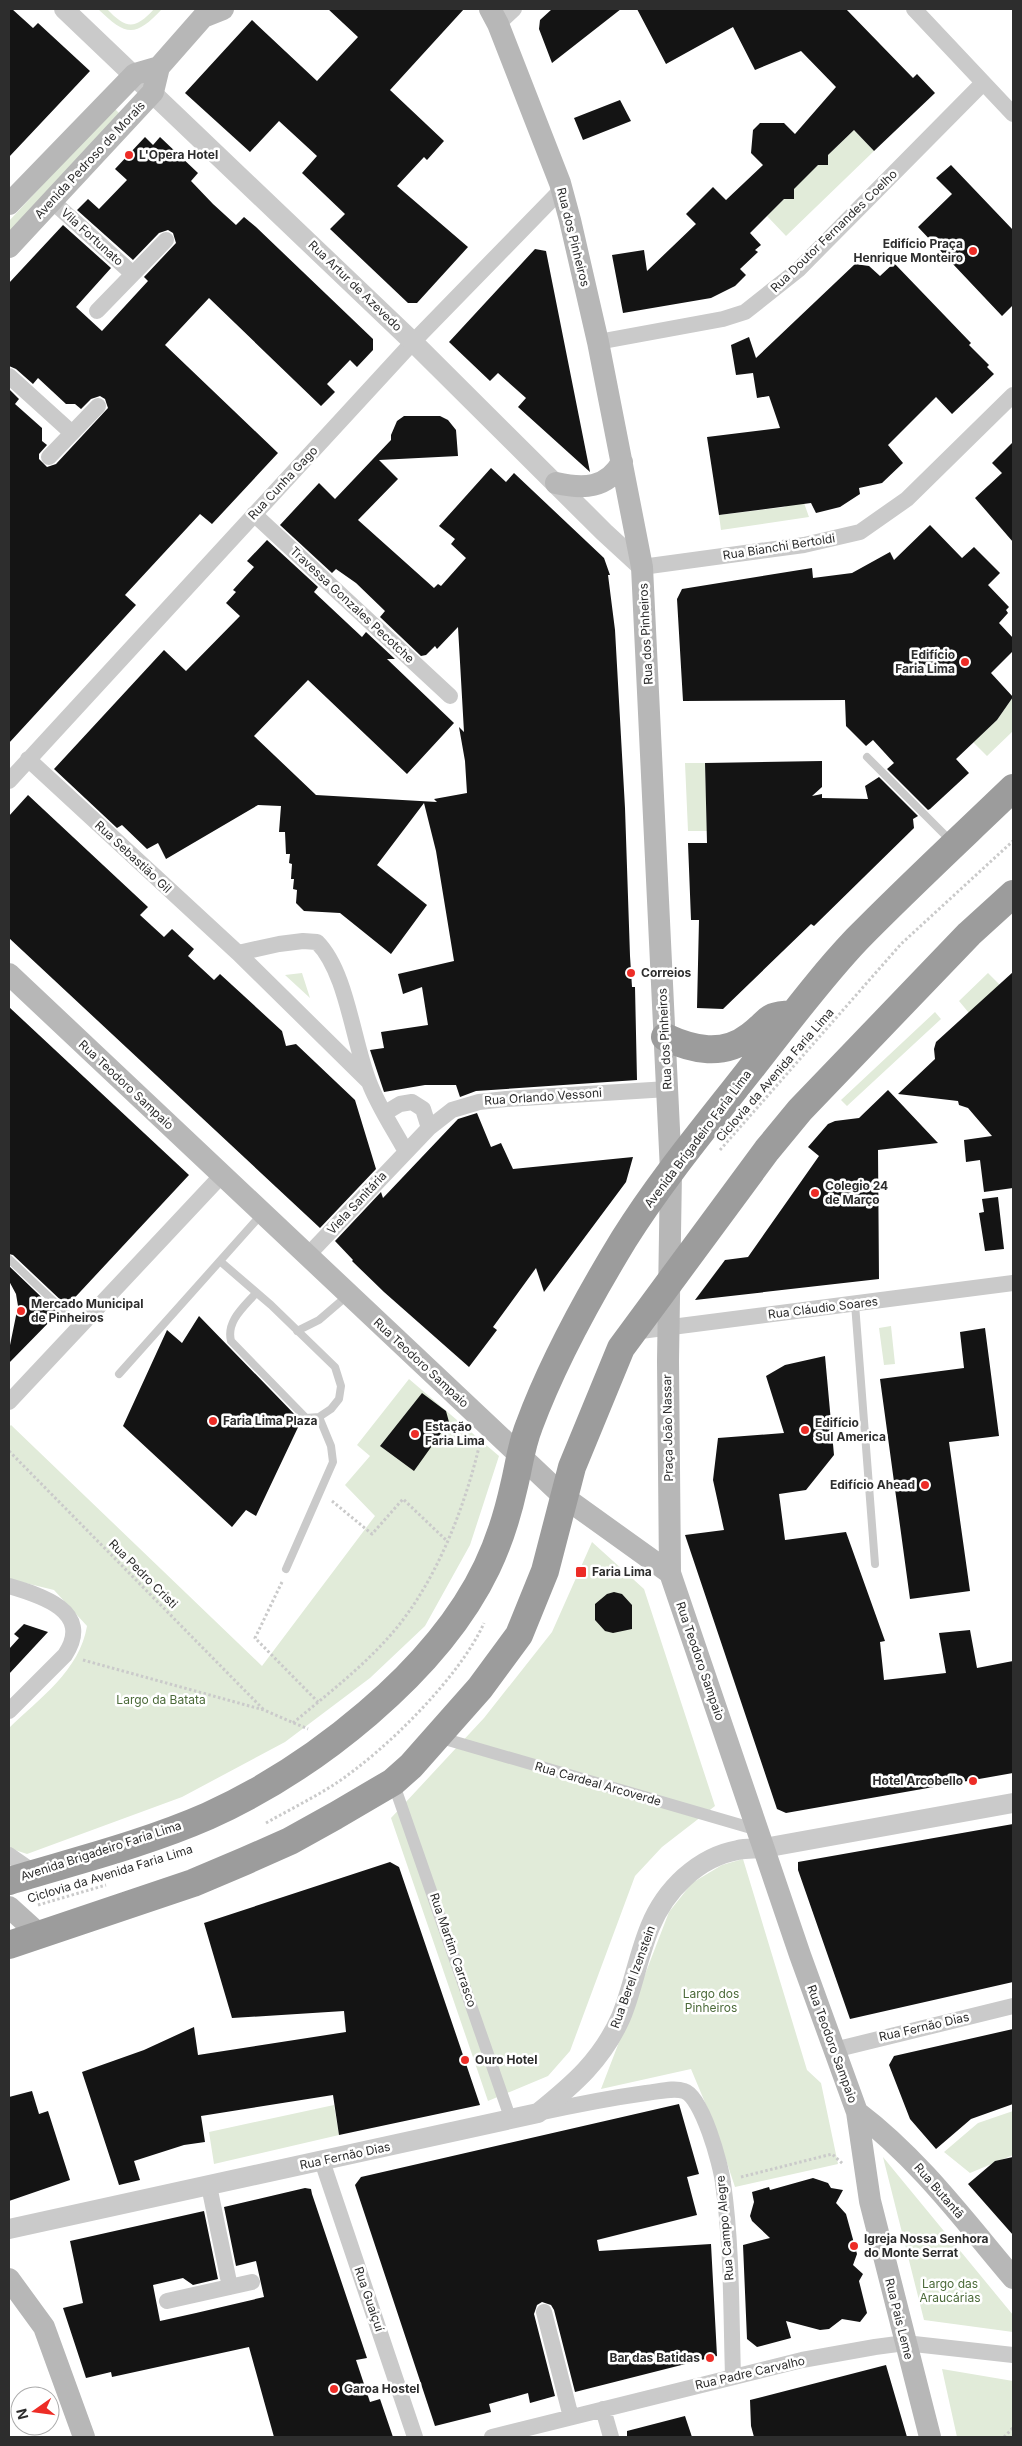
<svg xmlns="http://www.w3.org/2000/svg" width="1022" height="2446" font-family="Inter,sans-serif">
  <rect width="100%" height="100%" fill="#fff"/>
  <!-- green -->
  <path fill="#e1ebd9" d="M98 9H107C126 29 135 30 154 9H162C135 38 126 36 98 9Z
    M114 108 120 114 9 232V221Z
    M854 130 874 151 786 236 767 216 785 198 794 199 793 189 819 164 828 165 827 156Z
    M799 489 809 517 721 530 719 515 785 507Z
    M1013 697V731L987 756 973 742 997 720Z
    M685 763H705L707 831H688Z
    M302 973 310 998 285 975Z
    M988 973 1000 985 969 1013 959 1001Z
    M935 1012 941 1019 847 1106 841 1100Z
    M891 1326 895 1364 884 1365 879 1328Z
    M409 1379 499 1456 470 1545 425 1626 370 1678 285 1742 182 1797 27 1854 9 1848V1728C39 1699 80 1670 87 1626L54 1590 9 1579V1427L11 1425 262 1666 375 1516 345 1485 370 1456 357 1445Z
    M592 1542 644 1589 715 1806 662 1847 635 1876 570 2051 548 2076 488 2101 391 1818 484 1718 552 1632Z
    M743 1859 807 2070 821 2083 838 2164 735 2187 714 2124 691 2069 601 2089 669 1912 692 1883 722 1865Z
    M334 2105 339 2135 214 2164 209 2132Z
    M1013 2111V2155L970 2173 944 2152 978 2123Z
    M883 2157 1013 2315V2332L924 2320Z
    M942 2369 1013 2381V2437H957Z"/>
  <!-- building -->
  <path fill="#141414" d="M9 9H12L33 28 38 23 90 71 9 157Z
    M328 9H464L390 90 444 141 427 160 424 157 397 186 468 247 417 303H408L330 229 345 214 302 173 317 156 279 121 250 152 185 93 252 20 317 81 358 37Z
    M552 9H621L552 63 539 29 540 20Z
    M637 9H846L913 78 917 74 935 93 874 151 854 130 828 155V165H818L794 189V199H784L750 233 761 245 755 250 758 252 740 269 746 275 735 286 711 298 623 313 612 255 644 250 647 271 696 224 686 214 713 187 726 200 763 165 751 153 753 130 760 123H784L795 134 836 87 801 51 755 70 733 27 666 64Z
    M620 100 631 121 583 140 574 118Z
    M145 137 153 145 160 137 198 173 191 181 213 204 236 225 244 217 256 227 373 339V350L357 367 350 360 327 384 335 392 321 406 209 298 165 345 278 453 212 524 200 514 125 595 136 605 9 743V389L19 399 15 404 42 428V441L47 445 39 454V459L47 467 56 464 108 408 105 399 100 396 91 399 81 409 75 404H66L38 378 33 384 16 369 9 366V283L63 225 111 268 76 307 102 331 148 281 144 277 176 243 173 233 168 230 159 233 133 260 77 210 88 199 99 209 127 180 115 169Z
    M951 165 1013 230V305L1002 316 918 227 952 194 936 178Z
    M535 249 546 251 590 472 518 407 526 398 498 373 490 381 449 342Z
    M894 263 971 343 969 345 989 365 987 367 994 374 952 414 936 397 888 445 903 463 882 483 859 488 860 494 840 507 816 513 811 503 719 515 707 437 780 428 769 396 757 398 753 373 736 375 731 345 749 337 756 358 855 264 869 266 880 276Z
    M404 416H440L448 420 456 430 458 456 379 460 398 479 358 520 434 588 438 584 441 586 466 558 451 544 455 539 439 526 491 468 506 482 514 473 604 558 610 575H608L615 630 625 808 630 956 632 987H635L637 1080 476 1091 460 1097 456 1085H425L384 1092 370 1050 384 1048 381 1032 428 1025 422 987 403 994 398 974 454 961 436 851 424 803 377 865 427 905 391 954 340 913 304 911 296 903 297 890 293 889 294 879H291L292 864 289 863 290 854H286L285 832H279L281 806 258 805 166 859 158 843 147 849 122 825 117 828 54 769 164 650 186 671 240 616 226 603 236 592 233 590 254 567 247 561 267 540 318 587 314 592 362 637 366 632 395 659H387L454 723 407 774 308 680 254 736 316 795 437 802 434 799 467 793 465 761 459 727 464 732 458 627 437 649 435 646 426 655 421 656 380 617 385 611 356 583 336 569 332 573 280 525 319 483 335 499 391 440V435L397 421Z
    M1013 442V542L975 498 1002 473 992 463Z
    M930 525 962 558 974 547 1000 573 988 585 1009 607 1006 610 1008 613 999 623 1013 638V651L991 673 1013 697 997 720 956 759 969 773 930 809 928 810 887 769 894 763 873 740 866 746 846 726 845 700 683 701 677 599 682 589 812 568 813 578 852 573 890 552 894 560Z
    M822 761V787L812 796 822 794V798L868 799 865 786 879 777 918 816 913 819 914 828 814 926 811 924 723 1009 697 1008 699 920H691L688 843H707L705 763Z
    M28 795 148 907 140 915 164 937 172 929 194 949 188 956 214 980 220 974 282 1031 286 1046 296 1044 355 1100 376 1169 320 1228 9 938V816Z
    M1013 972V1188L984 1192 980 1160 966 1162 964 1140 992 1136 968 1108 959 1105 958 1101 898 1094 935 1059 934 1049 936 1042Z
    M9 1007 189 1175 67 1306 13 1255 9 1254Z
    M888 1090 938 1143 878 1150 879 1279 695 1300 725 1260 748 1257 819 1156 808 1147 828 1124 835 1121 859 1118Z
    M477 1113 491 1147 501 1143 513 1169 633 1157 626 1182 544 1292 536 1268 493 1327 497 1330 469 1367 384 1292 352 1261 353 1260 335 1241 381 1192 383 1198 458 1119Z
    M998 1197 1004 1249 985 1251 979 1213 984 1212 982 1199Z
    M9 1266 58 1313 9 1363V1350L18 1306 16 1294 9 1281Z
    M199 1316 301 1421 256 1516 246 1510 232 1527 123 1426 167 1330 182 1343Z
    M985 1328 999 1436 949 1442 970 1591 910 1599 880 1379 964 1368 960 1332Z
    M825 1356 834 1455 806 1490 779 1494 785 1540 846 1532 885 1641 880 1642 884 1680 946 1673 939 1633 970 1630 977 1668 1013 1661V1773L786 1813 777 1809 685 1535 724 1530 713 1480 718 1438 784 1433 766 1376 785 1365Z
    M422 1393 446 1411 449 1422 414 1471 380 1446Z
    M614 1592 622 1594 632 1605V1629L613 1633 605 1631 595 1620V1604L607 1594Z
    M24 1624 48 1632 9 1674V1649L19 1638 14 1634Z
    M1013 1824V1982L850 2019 798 1870V1862Z
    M390 1862 399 1867 480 2105 339 2135 333 2095 201 2116 205 2142 184 2145 134 2161 140 2180 119 2185 82 2072 144 2050 194 2027 198 2055 346 2032 344 2011 232 2018 204 1923Z
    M1013 2029V2104L971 2119 936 2149 910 2119 889 2065 894 2056Z
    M32 2091 39 2114 48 2111 70 2180 9 2201V2097Z
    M679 2104 699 2174 687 2177 697 2215 597 2240 599 2251 711 2244 717 2356 575 2392 554 2310 551 2305 542 2302 537 2305 534 2314 555 2396 530 2403 528 2393 489 2404 491 2412 435 2426 355 2185 361 2177Z
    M1013 2157V2235L968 2184 995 2161Z
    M813 2178 828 2183 831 2188 843 2190 836 2203 846 2214 857 2254 853 2265 863 2274 859 2281 867 2313 860 2322 842 2319 829 2329 820 2330 786 2321 791 2338 757 2347 747 2339 743 2245 770 2238 752 2221 750 2216 754 2202 752 2192 769 2187 770 2190Z
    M305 2188 311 2189 312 2194 367 2358 356 2360 370 2402 380 2399 393 2437H274L249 2347 112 2377 111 2372 86 2378 63 2308 83 2303 70 2241 204 2211 218 2279 193 2285 183 2278 153 2285 160 2321 196 2313 264 2297 256 2261 236 2266 224 2207Z
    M886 2365 907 2437H754L751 2426 750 2400Z
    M685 2416 692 2437H627V2431Z"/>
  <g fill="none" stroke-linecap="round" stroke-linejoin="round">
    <!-- path -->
    <path stroke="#cacaca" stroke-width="3" stroke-dasharray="2.5 2.5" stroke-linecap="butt" d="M720 1150 901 944 1013 841
      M9 1451 264 1710
      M332 1501 372 1534 403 1499 447 1541
      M282 1582 255 1638 318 1702
      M83 1660 264 1710 308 1729
      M293 1723C325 1696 359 1670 387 1639 433 1589 463 1513 479 1447
      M266 1823C289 1810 313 1798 335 1784 385 1751 460 1677 484 1623
      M38 1905 106 1885
      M741 2177 832 2154 843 2164
      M1004 2437 1013 2428"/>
    <!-- service -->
    <path stroke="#cacaca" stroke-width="8" d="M867 757 951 841
      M9 1259 80 1326
      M221 1262 271 1305 335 1367 341 1386 339 1399 331 1409 319 1417 306 1418 231 1341C226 1321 244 1307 256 1293
      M855 1304 875 1564
      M297 1331 319 1320 347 1296
      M119 1374 261 1215
      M286 1569 333 1462 331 1446 319 1417"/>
    <!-- pedestrian -->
    <path stroke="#cacaca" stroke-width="12" d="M438 1737 758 1830
      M393 1782 511 2120"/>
    <!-- minor -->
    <path stroke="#cacaca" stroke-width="16" d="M914 9 1013 114
      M498 24 514 9
      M52 201 133 274 97 311
      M133 274 166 240
      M598 342 723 319 745 312 798 270 983 83
      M9 376 72 433
      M49 457 98 406
      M254 514 450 696
      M642 567 804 545 860 532 907 499 1013 395
      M28 759 238 953 369 1082
      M9 781 413 342 562 189
      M238 953 279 944 303 941 317 942C347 972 353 1042 369 1082 378 1106 393 1128 405 1150
      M385 1113 400 1104 412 1102 423 1109 429 1128
      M308 1255 429 1128 452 1110 479 1102 506 1099 668 1089
      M633 1332 1013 1283
      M9 1402 222 1175
      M9 1586C40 1595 94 1611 65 1655L9 1711
      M9 1855 35 1873
      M834 2050 1013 2006
      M538 2113C574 2105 610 2098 646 2093 658 2092 673 2087 684 2091 702 2096 721 2165 723 2183 732 2246 731 2312 733 2376
      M322 2161 415 2437
      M209 2186 230 2287
      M167 2301 252 2282
      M544 2312 571 2417
      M603 2409 611 2437
      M492 2437 802 2360 875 2347 905 2343 1013 2355"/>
    <!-- tertiary -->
    <path stroke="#cacaca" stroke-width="20" d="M64 9 413 342 604 532 642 567
      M9 2229 538 2113C574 2084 602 2060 621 2017 633 1988 638 1956 650 1927 665 1890 698 1857 738 1850 746 1848 756 1849 764 1848L1013 1803"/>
    <!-- secondary -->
    <path stroke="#b7b7b7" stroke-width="22" d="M490 9 498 24 560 183 570 220 598 342 642 567 671 1171 668 1361 670 1573
      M9 204 135 74 159 67
      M9 247 153 92 159 67 203 17 223 9
      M556 483C583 489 607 489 622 462
      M9 974 564 1497 670 1573 800 1955 857 2112 870 2201 930 2437
      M9 1907 41 1936
      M857 2112C918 2158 964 2220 1013 2278
      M9 2279 44 2327 84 2437"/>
    <!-- trunk -->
    <path stroke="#9c9c9c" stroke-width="28" d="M665 1037C693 1050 723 1057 750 1036 772 1020 763 1016 793 1014
      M9 1881C75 1861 144 1844 208 1816 312 1769 437 1672 487 1567 499 1542 508 1513 514 1486 519 1466 521 1446 529 1426 553 1361 588 1298 624 1239 661 1180 706 1126 749 1071 784 1027 818 980 857 939 908 887 961 838 1013 788
      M9 1945 193 1883 245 1861 290 1841 335 1816 393 1782 411 1766 480 1688 519 1635 545 1571 572 1467 621 1348 767 1150 800 1110 969 934 1013 894"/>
  </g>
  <!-- markers -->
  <g fill="#ed2c26" stroke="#fff" stroke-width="2">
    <circle cx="129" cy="155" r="5"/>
    <circle cx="973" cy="251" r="5"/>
    <circle cx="965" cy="662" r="5"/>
    <circle cx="631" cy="973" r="5"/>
    <circle cx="815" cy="1193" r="5"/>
    <circle cx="21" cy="1311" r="5"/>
    <circle cx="213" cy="1421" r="5"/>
    <circle cx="805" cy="1430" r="5"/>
    <circle cx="415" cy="1434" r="5"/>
    <circle cx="925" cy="1485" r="5"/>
    <rect x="575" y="1566" width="12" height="12" rx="2.5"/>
    <circle cx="973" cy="1781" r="5"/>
    <circle cx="465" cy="2060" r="5"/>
    <circle cx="854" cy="2246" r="5"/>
    <circle cx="710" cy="2358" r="5"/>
    <circle cx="334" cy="2389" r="5"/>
  </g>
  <g text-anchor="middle" stroke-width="5" stroke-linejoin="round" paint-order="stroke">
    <!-- poi labels -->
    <g font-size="12" font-weight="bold" fill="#2d2d2d" stroke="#fff" text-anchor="start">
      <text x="139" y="159">L'Opera Hotel</text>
      <text x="963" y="248" text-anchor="end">Edifício Praça<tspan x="963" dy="14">Henrique Monteiro</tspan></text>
      <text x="955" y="659" text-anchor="end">Edifício<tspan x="955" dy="14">Faria Lima</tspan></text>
      <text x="641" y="977">Correios</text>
      <text x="825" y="1190">Colegio 24<tspan x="825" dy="14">de Março</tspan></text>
      <text x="31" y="1308">Mercado Municipal<tspan x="31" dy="14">de Pinheiros</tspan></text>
      <text x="223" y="1425">Faria Lima Plaza</text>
      <text x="815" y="1427">Edifício<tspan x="815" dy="14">Sul America</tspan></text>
      <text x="425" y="1431">Estação<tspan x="425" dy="14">Faria Lima</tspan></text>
      <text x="915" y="1489" text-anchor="end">Edifício Ahead</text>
      <text x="592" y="1576">Faria Lima</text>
      <text x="963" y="1785" text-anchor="end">Hotel Arcobello</text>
      <text x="475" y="2064">Ouro Hotel</text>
      <text x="864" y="2243">Igreja Nossa Senhora<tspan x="864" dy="14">do Monte Serrat</tspan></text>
      <text x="700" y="2362" text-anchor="end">Bar das Batidas</text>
      <text x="344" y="2393">Garoa Hostel</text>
    </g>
    <!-- street labels -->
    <g font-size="12" fill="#2d2d2d" stroke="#fff">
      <text transform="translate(90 160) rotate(-47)" y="4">Avenida Pedroso de Morais</text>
      <text transform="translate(834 231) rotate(-44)" y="4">Rua Doutor Fernandes Coelho</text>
      <text transform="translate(92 237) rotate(42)" y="4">Vila Fortunato</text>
      <text transform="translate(573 237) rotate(76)" y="4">Rua dos Pinheiros</text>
      <text transform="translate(355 286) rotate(44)" y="4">Rua Artur de Azevedo</text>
      <text transform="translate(283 483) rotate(-47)" y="4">Rua Cunha Gago</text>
      <text transform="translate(779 547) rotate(-9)" y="4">Rua Bianchi Bertoldi</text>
      <text transform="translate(352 605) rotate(43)" y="4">Travessa Gonzales Pecotche</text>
      <text transform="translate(646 634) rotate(-93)" y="4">Rua dos Pinheiros</text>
      <text transform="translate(133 857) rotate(43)" y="4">Rua Sebastião Gil</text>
      <text transform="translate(665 1039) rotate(-93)" y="4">Rua dos Pinheiros</text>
      <text transform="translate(775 1075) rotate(-49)" y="4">Ciclovia da Avenida Faria Lima</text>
      <text transform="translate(126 1085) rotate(43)" y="4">Rua Teodoro Sampaio</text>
      <text transform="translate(543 1097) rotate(-4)" y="4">Rua Orlando Vessoni</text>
      <text transform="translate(698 1139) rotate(-53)" y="4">Avenida Brigadeiro Faria Lima</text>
      <text transform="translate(357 1203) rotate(-47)" y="4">Viela Sanitária</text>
      <text transform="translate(823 1308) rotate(-7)" y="4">Rua Cláudio Soares</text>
      <text transform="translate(421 1363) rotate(43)" y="4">Rua Teodoro Sampaio</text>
      <text transform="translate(668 1428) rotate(-91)" y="4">Praça João Nassar</text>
      <text transform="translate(143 1574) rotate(45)" y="4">Rua Pedro Cristi</text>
      <text transform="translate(700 1661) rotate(71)" y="4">Rua Teodoro Sampaio</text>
      <text transform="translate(598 1784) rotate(16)" y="4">Rua Cardeal Arcoverde</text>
      <text transform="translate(101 1851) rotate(-18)" y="4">Avenida Brigadeiro Faria Lima</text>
      <text transform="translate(110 1874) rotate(-17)" y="4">Ciclovia da Avenida Faria Lima</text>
      <text transform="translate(453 1950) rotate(71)" y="4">Rua Martim Carrasco</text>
      <text transform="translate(633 1977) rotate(-70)" y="4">Rua Berel Izenstein</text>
      <text transform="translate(924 2027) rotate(-13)" y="4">Rua Fernão Dias</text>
      <text transform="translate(832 2044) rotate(70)" y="4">Rua Teodoro Sampaio</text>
      <text transform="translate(345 2156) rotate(-12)" y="4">Rua Fernão Dias</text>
      <text transform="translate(939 2191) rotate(49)" y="4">Rua Butantã</text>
      <text transform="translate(725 2228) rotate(-95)" y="4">Rua Campo Alegre</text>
      <text transform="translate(369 2299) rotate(71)" y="4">Rua Guaiçuí</text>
      <text transform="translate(899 2319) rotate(76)" y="4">Rua Pais Leme</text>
      <text transform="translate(750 2373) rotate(-13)" y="4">Rua Padre Carvalho</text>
    </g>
    <!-- park labels -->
    <g font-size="12" fill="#4b6a39" stroke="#fff">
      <text x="161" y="1704">Largo da Batata</text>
      <text x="711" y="1998">Largo dos<tspan x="711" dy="14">Pinheiros</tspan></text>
      <text x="950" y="2288">Largo das<tspan x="950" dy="14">Araucárias</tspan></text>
    </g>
  </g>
  <!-- border -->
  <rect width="1022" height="2446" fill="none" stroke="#2d2d2d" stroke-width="20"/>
  <!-- north arrow -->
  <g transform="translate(35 2411) rotate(256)"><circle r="24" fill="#ffffff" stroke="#ababab"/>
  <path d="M0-4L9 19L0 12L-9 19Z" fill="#ed2c26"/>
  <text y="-8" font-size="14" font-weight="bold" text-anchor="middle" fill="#2d2d2d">N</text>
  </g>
</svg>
